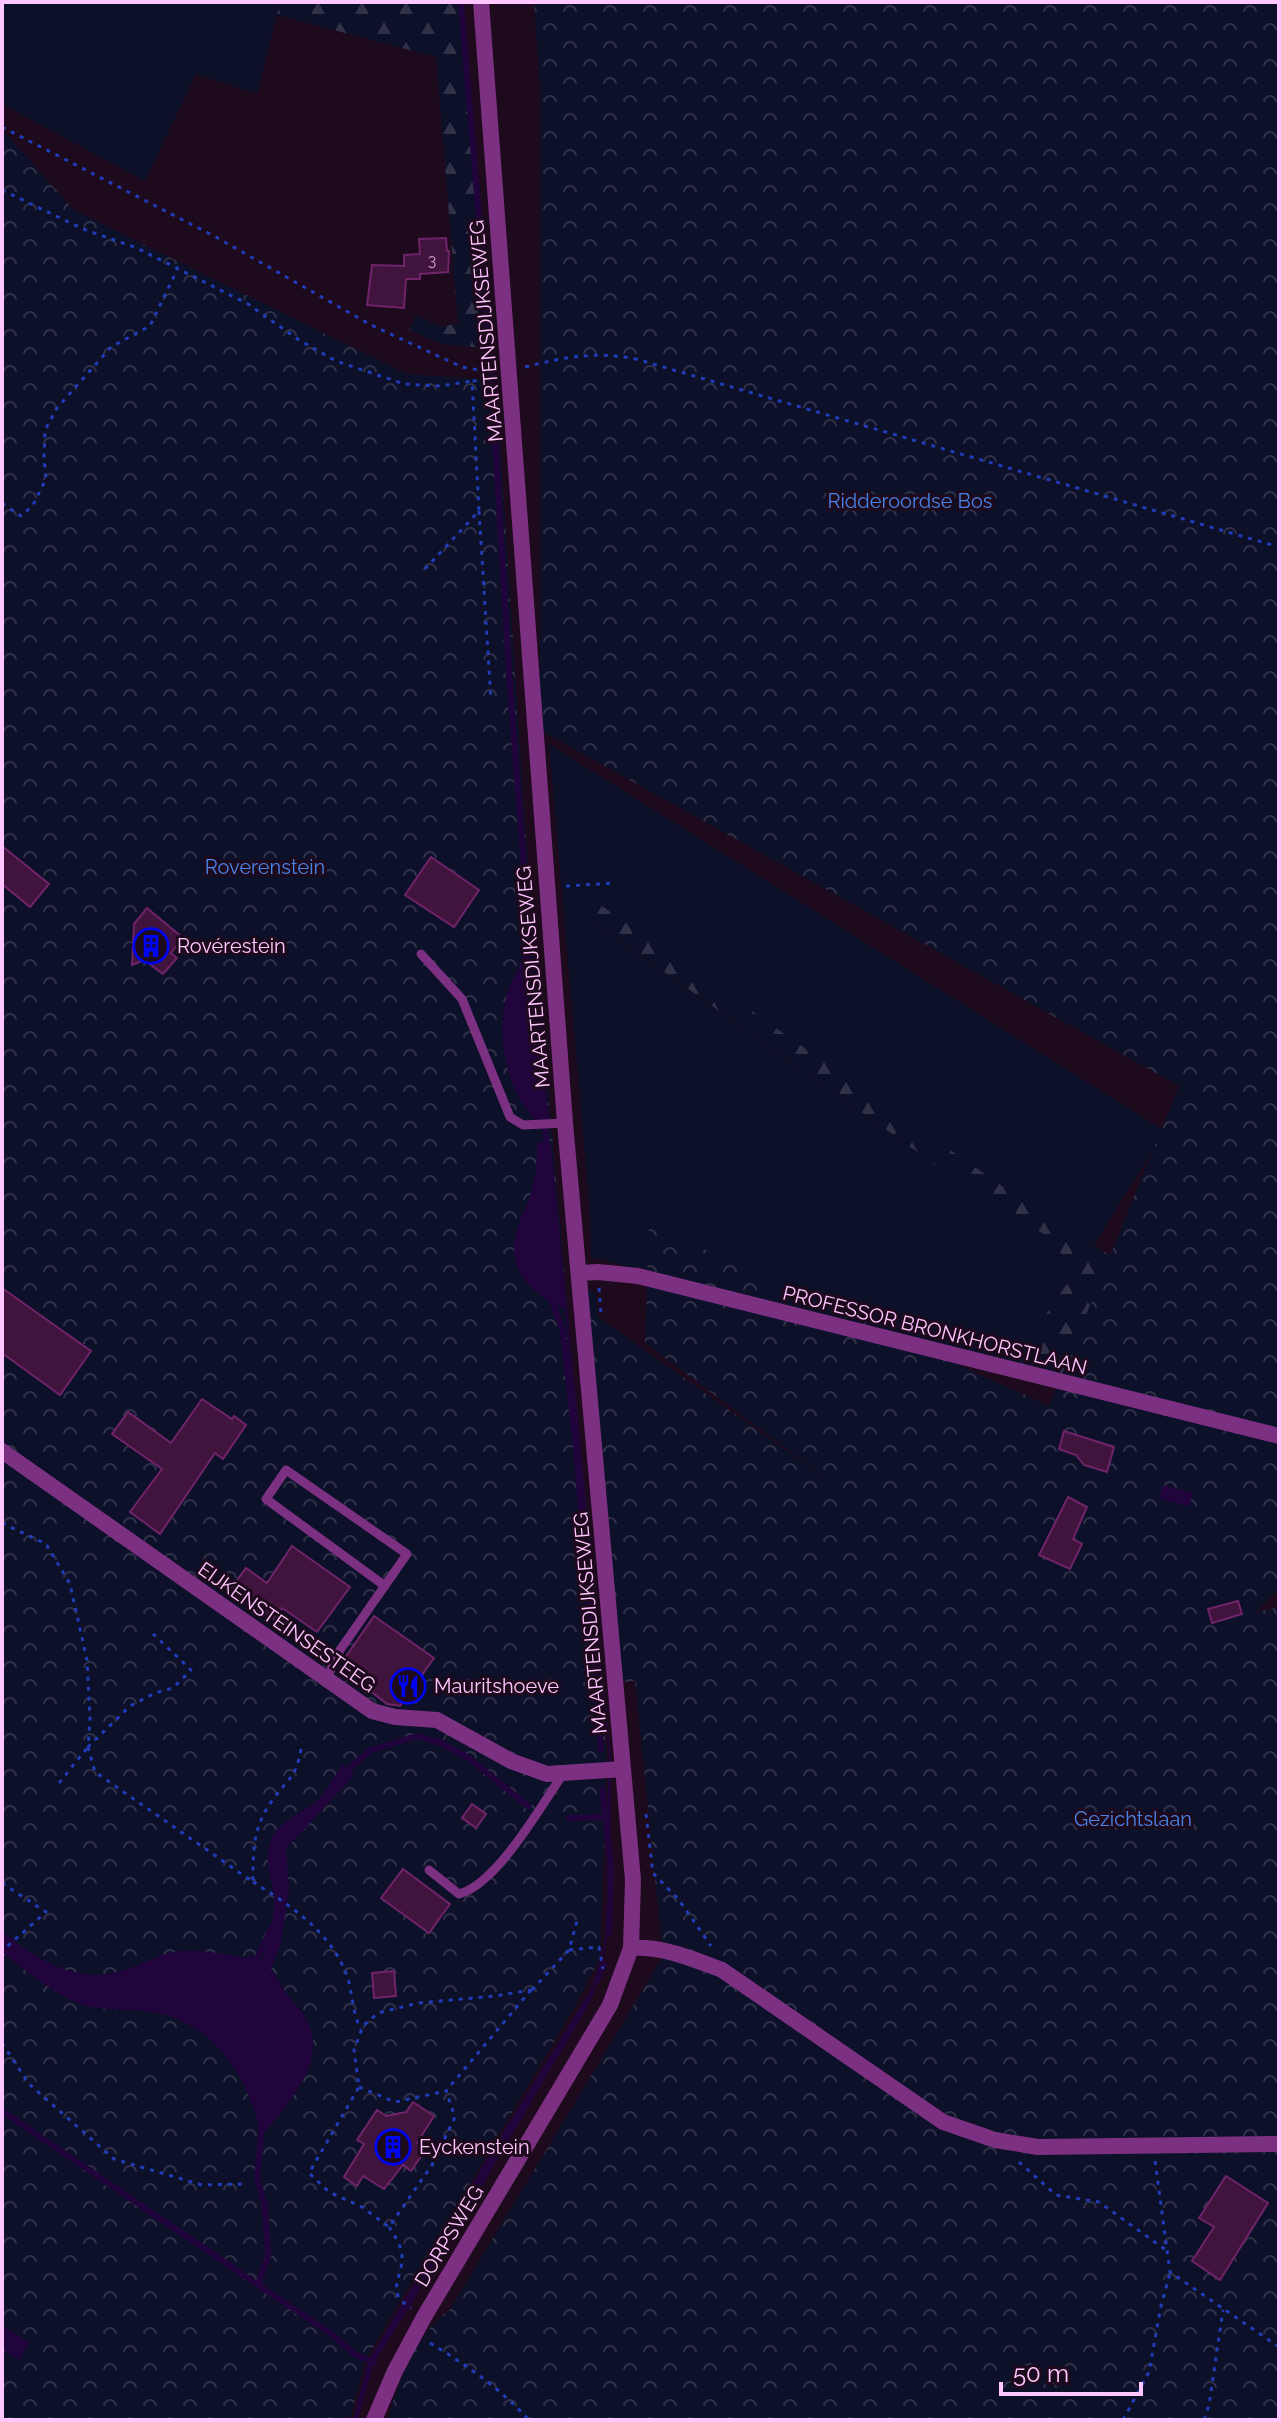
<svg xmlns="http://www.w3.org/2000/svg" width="1281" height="2422" font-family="Raleway,sans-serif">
  <defs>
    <pattern id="forest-firs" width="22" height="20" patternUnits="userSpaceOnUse" patternTransform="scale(2)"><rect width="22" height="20" fill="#0c1028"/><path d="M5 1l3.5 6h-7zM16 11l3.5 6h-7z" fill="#303148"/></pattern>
    <pattern id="park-crowns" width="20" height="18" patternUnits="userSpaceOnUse" patternTransform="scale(2)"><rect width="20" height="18" fill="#0c1028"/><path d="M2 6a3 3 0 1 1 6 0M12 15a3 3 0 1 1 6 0" fill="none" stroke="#303148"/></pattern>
  </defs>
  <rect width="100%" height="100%" fill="#1e0a1d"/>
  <!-- grass -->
  <path fill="#0c1028" d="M2 2H280L257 94 196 74 145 181 2 104Z
    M549 744 1165 1131 1094 1245 1062 1228 583 915 1002 1212 1052 1238 1073 1275 1012 1364 591 1257 590 1213Z"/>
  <!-- forest -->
  <path fill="url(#forest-firs)" d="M280 2H462L485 348 441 344 409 330 416 315 441 327 458 323 436 57 277 15Z
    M586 895 1062 1228 1094 1245 1279 1371V1432L1012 1364 1073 1275 1052 1238 1002 1212 583 914Z"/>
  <!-- park -->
  <path fill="url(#park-crowns)" d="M534 2H1279V1589L1255 1613 1279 1607V2420H388C396 2385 418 2330 449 2311L663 1956 635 1681 608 1683 572 1286 596 1292 598 1317 835 1485 645 1343 649 1224 1049 1406 1179 1086 540 730V90Z
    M2 129 74 210 407 374 496 380 526 838 607 1758 600 1958 574 2008 365 2361 350 2420H2Z"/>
  <!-- water -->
  <path fill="#21043c" d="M529 943 549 1119 536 1121C504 1090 493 1024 511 983 512 979 516 976 517 972 522 962 522 953 529 943Z
    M537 1142 551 1145 611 1758 610 1905 607 1940 592 1999 431 2272 373 2365 358 2420H353L368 2362 487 2159 593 1986 605 1940 608 1902 606 1845 609 1758 565 1310C535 1295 506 1272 516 1233 520 1217 529 1202 533 1186 537 1171 537 1157 537 1142Z
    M1163 1485 1193 1493 1189 1507 1159 1498Z
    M342 1764 354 1775 286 1849 289 1889 281 1943 271 1969C278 1980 284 1991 292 2001 296 2006 301 2010 304 2015 332 2057 288 2105 261 2136 250 2081 217 2025 157 2013 134 2008 107 2012 84 2005 54 1995 27 1971 2 1952V1931C37 1960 78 1986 125 1970 145 1964 161 1952 183 1951 203 1950 225 1954 244 1958L253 1956 261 1962C269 1943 274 1922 274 1901 274 1881 262 1860 271 1840 279 1820 303 1814 318 1800 328 1790 335 1776 342 1764Z
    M2 2325 30 2343 19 2360 2 2349Z"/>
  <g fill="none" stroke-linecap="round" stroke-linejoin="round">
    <!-- stream -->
    <path stroke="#21043c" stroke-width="6" d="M461 2 489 337 510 687 529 930 528 948
      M545 1123 547 1152
      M551 1298 563 1331 576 1446 601 1750
      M345 1772 371 1750 417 1736 441 1743 470 1759 528 1806
      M602 1789 611 1866 609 1934
      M569 1818 606 1817
      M254 1965 273 1925
      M596 1982 604 1964
      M2 2111 258 2285
      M262 2126 257 2178 265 2207 268 2256 258 2285 330 2333 353 2353 374 2363"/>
  </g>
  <!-- building -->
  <path fill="#40143d" stroke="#6f2369" stroke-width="2" d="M446 238 447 251H449L448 272 420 274V279H406L404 308 367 305 372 265 404 266V255L420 254 419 239Z
    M2 846 49 884 30 907 2 884Z
    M431 857 479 890 454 927 405 895Z
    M147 908 183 938 171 953 177 958 163 974 144 960 132 965 134 924Z
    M2 1288 91 1351 60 1395 2 1353Z
    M202 1399 232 1419 234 1416 246 1425 223 1459 215 1453 160 1534 130 1512 162 1469 112 1434 128 1412 171 1443Z
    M1064 1431 1114 1447 1107 1472 1084 1465 1076 1455 1059 1449Z
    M1068 1497 1087 1507 1073 1539 1082 1544 1070 1569 1039 1555Z
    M292 1546 350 1587 317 1632 282 1608 274 1619 231 1588 246 1568 267 1583Z
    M1238 1601 1242 1614 1212 1623 1208 1609Z
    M374 1616 434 1658 400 1706 387 1704 360 1683 367 1673 345 1658Z
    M472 1804 486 1814 476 1828 462 1818Z
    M403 1869 450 1904 429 1933 381 1898Z
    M394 1971 396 1996 374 1998 372 1973Z
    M413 2102 434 2116 417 2143 426 2149 411 2171 403 2165 384 2189 363 2176 357 2186 344 2177 364 2144 357 2140 377 2110 386 2116 406 2112Z
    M1226 2176 1268 2203 1220 2280 1192 2261 1214 2227 1199 2218Z"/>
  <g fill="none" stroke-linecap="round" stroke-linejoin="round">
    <!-- path -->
    <path stroke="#213cb8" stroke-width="3" stroke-dasharray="4 6" stroke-linecap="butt" d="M2 127 214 236 371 325 462 367 491 372
      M2 190 83 229 137 248 248 304 299 340 336 361 404 384 440 386 472 381
      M525 367C566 357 594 351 636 359L1279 547
      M2 503 21 516 33 505 46 479 44 458 45 430 57 408 111 347 150 326 177 270
      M479 511 491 700
      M425 569 479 511 472 381 491 380
      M566 886 614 883
      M599 1288 601 1313
      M2 1523 46 1544 70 1584 87 1660 90 1719 88 1747 130 1706 155 1693 173 1688 191 1670 150 1631
      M88 1747 95 1772 253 1882C253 1848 253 1826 274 1798 290 1776 296 1778 301 1749
      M59 1783 88 1747
      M646 1814 653 1873 679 1900 711 1946
      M253 1882C290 1905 332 1933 347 1976 353 1993 352 2014 361 2029
      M2 1883 46 1912 2 1951
      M569 1950 599 1947 603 1969
      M531 1990 446 2091 455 2117 432 2165 389 2227 362 2207 329 2192 309 2173 359 2087 354 2050 363 2026 378 2013 418 2003 495 1996Z
      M532 1990 569 1950 577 1921
      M2 2043 29 2084 114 2159 202 2185 243 2184
      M359 2087 395 2102 446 2091
      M1155 2161 1170 2272 1279 2347
      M1019 2162 1056 2195 1099 2202 1166 2250
      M389 2227C394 2235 402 2246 402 2256 403 2278 384 2292 411 2308
      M430 2343C466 2365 500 2388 529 2420
      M1123 2420 1149 2372 1161 2306 1170 2273
      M1204 2420 1209 2405 1223 2310"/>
    <!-- service -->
    <path stroke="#7b3082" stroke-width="9" d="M421 954 462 999 510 1117 523 1125 565 1123
      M326 1680 340 1650 407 1554 286 1470 266 1499 385 1586
      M429 1870 459 1894C497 1884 541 1806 563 1774"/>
    <!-- minor -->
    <path stroke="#7b3082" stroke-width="16" d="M2 1451 372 1711 395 1717 437 1720 511 1761 547 1774 623 1769
      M631 1948C663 1946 693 1959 722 1970L943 2122 995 2140 1038 2147 1279 2144"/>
    <!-- tertiary -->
    <path stroke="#7b3082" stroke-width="16" d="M580 1273 598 1272 638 1276 1279 1436
      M374 2420 395 2371 424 2317 610 2005 631 1948 633 1880 565 1123 481 2"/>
  </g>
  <!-- icons -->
  <defs>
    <symbol id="building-ring" viewBox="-11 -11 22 22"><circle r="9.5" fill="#1e0a1d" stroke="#0005f1" stroke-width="1.5"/><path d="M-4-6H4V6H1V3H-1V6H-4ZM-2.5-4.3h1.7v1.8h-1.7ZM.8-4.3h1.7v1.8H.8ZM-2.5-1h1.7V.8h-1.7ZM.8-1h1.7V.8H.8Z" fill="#0005f1"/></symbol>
    <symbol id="restaurant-ring" viewBox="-11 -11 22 22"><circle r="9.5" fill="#1e0a1d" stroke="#0005f1" stroke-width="1.5"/><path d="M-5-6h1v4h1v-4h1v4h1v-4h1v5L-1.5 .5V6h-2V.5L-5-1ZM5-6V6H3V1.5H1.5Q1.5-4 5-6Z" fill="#0005f1"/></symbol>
  </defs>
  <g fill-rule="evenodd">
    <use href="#building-ring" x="131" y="926" width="40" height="40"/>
    <use href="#restaurant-ring" x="388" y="1666" width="40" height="40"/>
    <use href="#building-ring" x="373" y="2127" width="40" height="40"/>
  </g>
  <g text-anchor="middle" stroke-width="6" stroke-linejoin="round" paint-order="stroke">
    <!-- number labels -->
    <g font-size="16" fill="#cf9ace">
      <text x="432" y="266">3</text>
    </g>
    <!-- street labels -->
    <g font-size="20" fill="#ffc6ff" stroke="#1e0a1d">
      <text transform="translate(486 331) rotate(-95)" y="7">MAARTENSDIJKSEWEG</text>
      <text transform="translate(533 977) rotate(-95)" y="7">MAARTENSDIJKSEWEG</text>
      <text transform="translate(935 1330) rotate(14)" y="7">PROFESSOR BRONKHORSTLAAN</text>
      <text transform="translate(590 1623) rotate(-95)" y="7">MAARTENSDIJKSEWEG</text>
      <text transform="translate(287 1627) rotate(35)" y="7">EIJKENSTEINSESTEEG</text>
      <text transform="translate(449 2236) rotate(-59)" y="7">DORPSWEG</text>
    </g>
    <!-- park labels -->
    <g font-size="20" fill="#4784ea" stroke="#1e0a1d">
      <text x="910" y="508">Ridderoordse Bos</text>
      <text x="265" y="874">Roverenstein</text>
      <text x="1133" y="1826">Gezichtslaan</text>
    </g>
    <!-- poi labels -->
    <g font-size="20" fill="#ffc6ff" stroke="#1e0a1d" text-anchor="start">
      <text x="177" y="953">Rovérestein</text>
      <text x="434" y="1693">Mauritshoeve</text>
      <text x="419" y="2154">Eyckenstein</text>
    </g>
  </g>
  <!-- border -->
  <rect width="1281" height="2422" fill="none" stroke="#ffc6ff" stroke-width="8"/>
  <!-- scale -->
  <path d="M1001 2382v12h140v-12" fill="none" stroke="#ffc6ff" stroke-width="4"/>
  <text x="1013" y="2382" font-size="24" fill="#ffc6ff" stroke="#1e0a1d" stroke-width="6" paint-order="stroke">50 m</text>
</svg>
